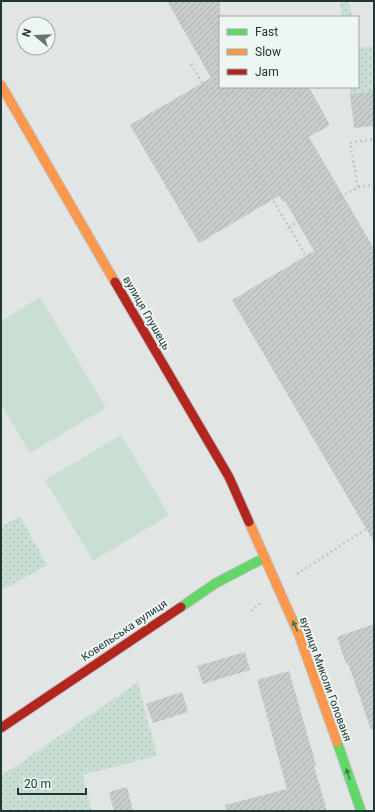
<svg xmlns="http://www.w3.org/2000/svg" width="375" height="812" font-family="Roboto,sans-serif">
  <defs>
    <pattern id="green-dots" width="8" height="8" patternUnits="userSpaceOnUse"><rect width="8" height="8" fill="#cadfd4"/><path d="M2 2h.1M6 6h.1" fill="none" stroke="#adc0b7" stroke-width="1.8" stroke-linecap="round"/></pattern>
    <pattern id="building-hatch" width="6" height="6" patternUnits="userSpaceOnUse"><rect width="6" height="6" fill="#c8cdcc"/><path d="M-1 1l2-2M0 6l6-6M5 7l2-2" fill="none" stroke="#acb1b0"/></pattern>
  </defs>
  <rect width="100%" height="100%" fill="#e1e6e5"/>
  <!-- green -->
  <path fill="url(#green-dots)" d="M340 1H349L352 17H342Z
    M374 46V91L350 94V87H358V48Z
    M20 516 47 565 1 591V527Z
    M138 682 157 756 83 775 92 811H1V776Z"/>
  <!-- pitch -->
  <path fill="#cadfd4" d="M40 297 106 408 30 453 1 405V321Z
    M121 435 169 515 93 561 45 480Z"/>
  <!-- building -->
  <path fill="url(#building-hatch)" d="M167 1H220V87H309L330 125 309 137 374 249V542L232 300 314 251 285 201 283 202 279 196 199 243 130 125 211 78Z
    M374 91V126L354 128 350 94Z
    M374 624V729L371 730 348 663 346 664 337 637Z
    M245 652 250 670 203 684 197 666Z
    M289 671 316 765 314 766 327 811H226L225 805 287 789 257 680Z
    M182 692 188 712 153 723 146 704Z
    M127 787 133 811H114L109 792Z"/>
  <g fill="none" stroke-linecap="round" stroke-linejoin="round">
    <defs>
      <path id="fast" d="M181 607 216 583 264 558
        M337 742 361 811"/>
      <path id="slow" d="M1 85 115 282
        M249 522 299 635 337 742"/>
      <path id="jam" d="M115 282 229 477 249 522
        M1 728 181 607"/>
    </defs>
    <!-- fast casing -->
    <use href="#fast" stroke="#bdc4c2" stroke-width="11"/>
    <!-- slow casing -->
    <use href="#slow" stroke="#bdc4c2" stroke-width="11"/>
    <!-- jam casing -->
    <use href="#jam" stroke="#bdc4c2" stroke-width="11"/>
    <!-- path -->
    <path stroke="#bfc6c5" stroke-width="2.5" stroke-dasharray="2 3" stroke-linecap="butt" d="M200 1 220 36
      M191 64 289 227 374 374
      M250 87 374 303
      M358 187 350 143 374 139
      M289 227 358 187 374 185
      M297 574 374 524
      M251 611 260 603"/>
    <!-- fast -->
    <use href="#fast" stroke="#63d668" stroke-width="9"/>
    <!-- slow -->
    <use href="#slow" stroke="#ff974d" stroke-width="9"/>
    <!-- jam -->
    <use href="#jam" stroke="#b3261e" stroke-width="9"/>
  </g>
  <!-- one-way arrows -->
  <defs><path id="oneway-solid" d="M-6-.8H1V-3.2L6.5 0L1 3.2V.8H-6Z"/></defs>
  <g fill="#3f7f4c">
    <use href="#oneway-solid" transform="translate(295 626) rotate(-114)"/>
    <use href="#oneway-solid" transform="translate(348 774) rotate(-109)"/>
  </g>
  <g text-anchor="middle" stroke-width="4" stroke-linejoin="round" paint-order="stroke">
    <!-- street labels -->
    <g font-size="11" fill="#213735" stroke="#eef6f3">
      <text transform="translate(147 313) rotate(60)" y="4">вулиця Глушець</text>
      <text transform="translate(124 630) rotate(-34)" y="4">Ковельська вулиця</text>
      <text transform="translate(326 679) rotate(70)" y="4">вулиця Миколи Голованя</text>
    </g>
  </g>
  <!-- border -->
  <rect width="375" height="812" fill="none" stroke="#213735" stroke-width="4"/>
  <!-- legend -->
  <rect x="219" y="16" width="140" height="72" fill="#eef6f3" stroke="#9caaa7"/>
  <rect x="227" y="29" width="20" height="6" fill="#63d668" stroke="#9caaa7"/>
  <text x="255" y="36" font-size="12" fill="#213735">Fast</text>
  <rect x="227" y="49" width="20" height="6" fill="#ff974d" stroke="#9caaa7"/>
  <text x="255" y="56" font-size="12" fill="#213735">Slow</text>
  <rect x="227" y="69" width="20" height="6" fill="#b3261e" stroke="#9caaa7"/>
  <text x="255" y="76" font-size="12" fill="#213735">Jam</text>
  <!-- north arrow -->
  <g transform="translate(36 36) rotate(289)"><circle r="19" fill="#eef6f3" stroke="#9caaa7"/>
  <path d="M0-3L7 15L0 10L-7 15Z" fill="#647473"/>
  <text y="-6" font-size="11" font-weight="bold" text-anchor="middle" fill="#213735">N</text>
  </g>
  <!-- scale -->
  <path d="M18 788v6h68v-6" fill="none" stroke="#213735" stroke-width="2"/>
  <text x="24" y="788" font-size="12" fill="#213735" stroke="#eef6f3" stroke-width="3" paint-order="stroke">20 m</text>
</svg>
